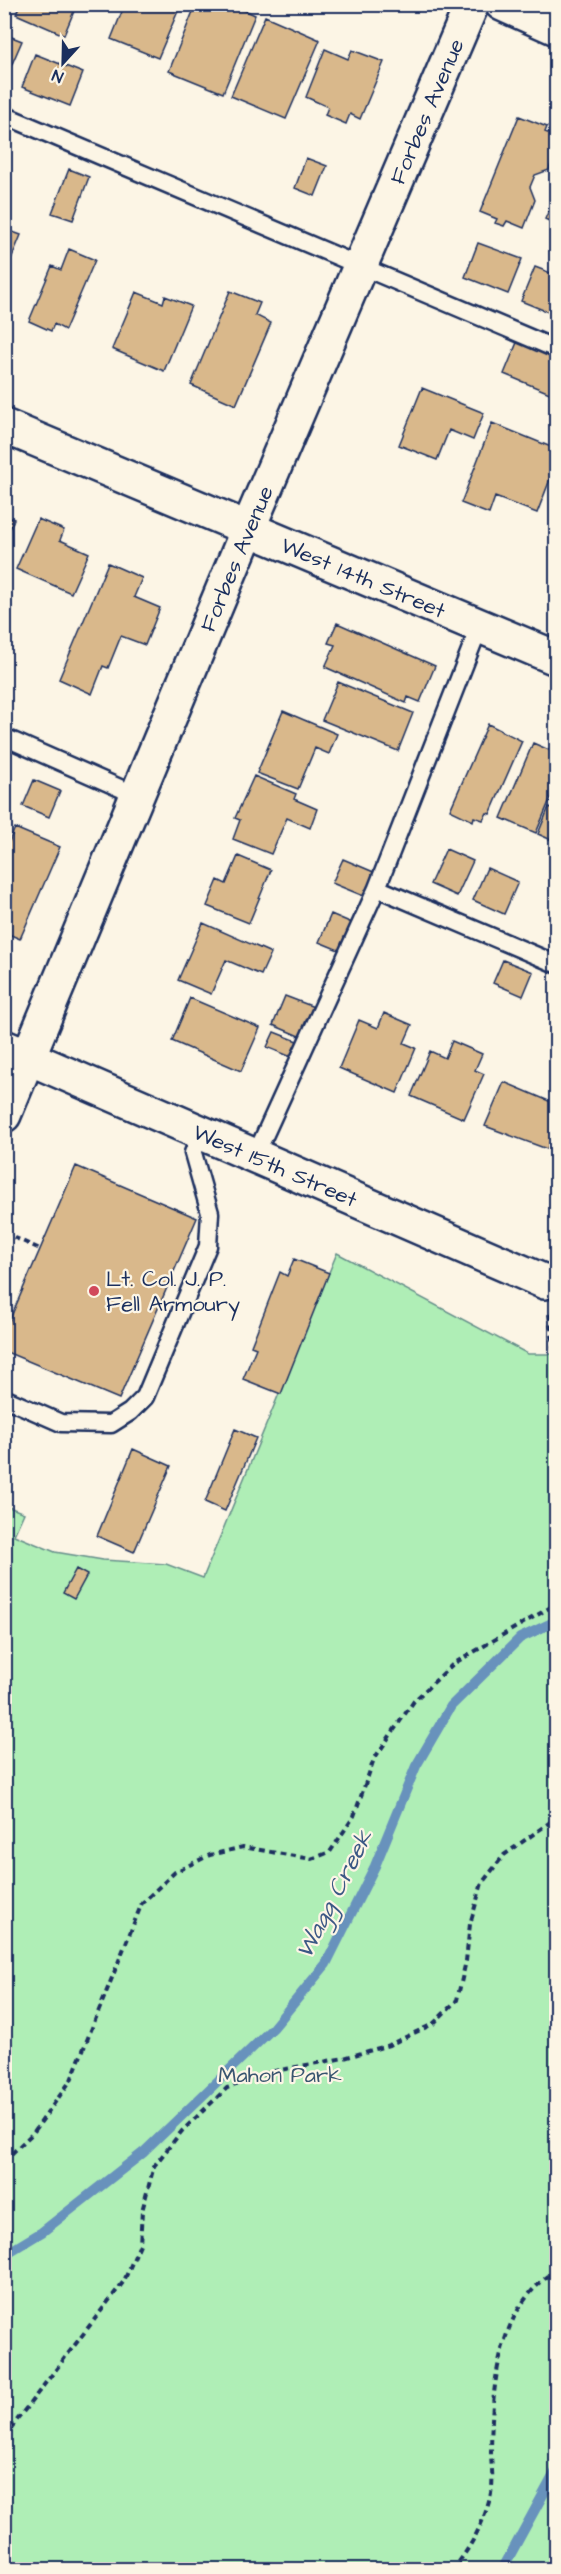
<svg xmlns="http://www.w3.org/2000/svg" width="561" height="2574" font-family="'Architects Daughter',sans-serif">
  <rect width="100%" height="100%" fill="#fcf5e5"/>
  <filter id="ink" filterUnits="userSpaceOnUse"><feTurbulence type="fractalNoise" baseFrequency=".0167" numOctaves="2"/><feDisplacementMap in="SourceGraphic" scale="12" xChannelSelector="R" yChannelSelector="G"/><feConvolveMatrix kernelMatrix="1 2 1 2 8 2 1 2 1" color-interpolation-filters="sRGB"/></filter>
  <g filter="url(#ink)">
    <!-- green -->
    <path fill="#afeeb6" stroke="#658e8a" stroke-width="1.5" d="M337 1253 528 1354H556V2569H5L4 1505 24 1513 14 1535 55 1552 103 1560 166 1564 203 1578Z"/>
    <g fill="none" stroke-linecap="round" stroke-linejoin="round">
      <!-- stream -->
      <path stroke="#6892bc" stroke-width="10" d="M4 2255 42 2232 144 2152 273 2028 326 1964 375 1866 416 1766 451 1706 520 1638 556 1621
        M502 2570 556 2471"/>
    </g>
    <!-- building -->
    <path fill="#d9b88b" stroke="#1b2f5e" stroke-width="1.5" d="M20 4H77L64 35 16 14Z
      M125 4H181L158 58 111 39Z
      M196 4H231L255 15 223 93 169 71Z
      M265 16 320 40 286 119 231 96Z
      M4 34 22 41 8 73 4 72Z
      M325 49 348 59 352 50 384 62 360 119 350 114 346 124 325 115 328 107 306 97Z
      M35 54 83 73 70 106 22 87Z
      M519 116 547 127 545 132 556 136V149L549 170 535 175 530 187 535 200 524 228 507 221 504 226 495 223 497 219 480 212Z
      M306 158 327 166 315 196 295 188Z
      M69 169 89 177 73 220 52 213Z
      M556 194V224L545 219Z
      M7 230 21 235 9 264 4 262V236Z
      M478 243 522 259 508 294 465 277Z
      M69 249 95 260 65 330 54 324 51 331 29 321 52 266 61 270Z
      M535 267 556 275V305L553 314 521 301Z
      M230 291 260 303 255 315 271 323 236 405 191 385Z
      M136 292 163 303 165 296 191 306 164 371 112 349Z
      M518 340 556 356V382L552 394 504 374Z
      M422 388 484 413 473 440 449 430 437 460 399 445Z
      M492 423 556 449V464L537 513 495 497 489 514 461 503Z
      M4 516 14 519 4 543Z
      M38 519 64 530 60 540 89 553 71 593 16 569Z
      M108 563 142 578 134 597 160 608 145 645 121 636 108 668 103 666 92 694 59 679Z
      M337 623 435 666 420 702 408 697 406 703 325 667 335 645 328 643Z
      M338 682 413 713 398 751 322 720Z
      M283 711 337 734 329 754 315 748 298 789 257 773Z
      M488 724 522 741 490 814 487 813 483 820 474 817 473 821 450 810Z
      M533 743 556 753V785L536 833 501 818Z
      M254 776 296 794 294 799 317 809 310 828 287 818 271 854 233 839 240 820 235 818Z
      M34 780 60 791 49 817 23 806Z
      M556 804V842L538 834 549 807 554 809Z
      M15 828 60 847 20 939 4 932V853Z
      M446 849 473 861 457 896 430 884Z
      M238 856 271 870 249 923 207 906 218 880 226 884Z
      M343 859 376 873 366 897 332 883Z
      M487 868 518 882 504 914 473 900Z
      M331 914 352 923 341 951 319 942Z
      M203 923 271 953 261 975 226 960 211 994 178 980Z
      M503 960 533 972 523 996 493 983Z
      M285 996 319 1009 306 1039 273 1025Z
      M190 998 260 1028 241 1071 172 1041Z
      M384 1013 412 1025 404 1043 416 1048 397 1093 339 1068 359 1020 378 1028Z
      M274 1032 302 1043 296 1059 267 1047Z
      M452 1041 482 1054 475 1070 484 1074 464 1119 411 1096 430 1051 445 1058Z
      M504 1082 556 1104V1127L547 1149 485 1126Z
      M76 1166 197 1218 119 1399 4 1351V1333Z
      M294 1259 329 1273 281 1394 243 1379 256 1348 251 1346 280 1272 287 1276Z
      M235 1429 256 1438 225 1511 205 1502Z
      M133 1449 171 1466 134 1552 97 1536Z
      M76 1569 87 1575 74 1599 63 1593Z"/>
    <g fill="none" stroke-linecap="round" stroke-linejoin="round">
      <defs>
        <path id="service" d="M4 115 556 349
          M4 737 138 796
          M377 888 556 964
          M256 1154 377 888 480 625
          M4 1398 61 1423 111 1424 130 1412 145 1397 208 1246 210 1213 193 1153 201 1132"/>
        <g id="minor">
          <path id="s1" d="M4 426 556 658"/>
          <path id="s2" d="M4 1047 545 1282"/>
          <path id="s3" d="M4 1115 248 529 472 4"/>
        </g>
        <path id="secondary" d="M502 4 556 28"/>
      </defs>
      <!-- service casing -->
      <use href="#service" stroke="#1b2f5e" stroke-width="21"/>
      <!-- minor casing -->
      <use href="#minor" stroke="#1b2f5e" stroke-width="38"/>
      <!-- secondary casing -->
      <use href="#secondary" stroke="#1b2f5e" stroke-width="38"/>
      <!-- path -->
      <path stroke="#1b2f5e" stroke-width="4" stroke-dasharray="6 4.5" stroke-linecap="butt" d="M4 1233 40 1249
        M549 1314 556 1367
        M4 2161 33 2133 71 2080 142 1903 175 1872 210 1855 243 1847 311 1859 330 1852 354 1816 374 1759 414 1701 453 1664 556 1604
        M4 2437 124 2281 140 2244 142 2211 154 2166 182 2131 227 2088 275 2071 344 2058 389 2045 433 2024 457 2000 466 1961 470 1924 482 1883 504 1855 556 1818
        M452 2570C470 2550 486 2519 491 2493 494 2480 491 2465 491 2452 492 2390 496 2307 556 2271"/>
      <!-- service -->
      <use href="#service" stroke="#fcf5e5" stroke-width="16"/>
      <!-- minor -->
      <use href="#minor" stroke="#fcf5e5" stroke-width="33"/>
      <!-- secondary -->
      <use href="#secondary" stroke="#fcf5e5" stroke-width="33"/>
    </g>
  </g>
  <!-- markers -->
  <circle fill="#d1495b" stroke="#fcf5e5" stroke-width="2" cx="94" cy="1291" r="6"/>
  <g text-anchor="middle" stroke-width="4.5" stroke-linejoin="round" paint-order="stroke">
    <!-- street labels -->
    <g font-size="22" fill="#1b2f5e" stroke="#fcf5e5">
      <text dy="8" stroke="none"><textPath href="#s3" startOffset="1089">Forbes Avenue</textPath></text>
      <text dy="8" stroke="none"><textPath href="#s3" startOffset="603">Forbes Avenue</textPath></text>
      <text dy="8" stroke="none"><textPath href="#s1" startOffset="390">West 14th Street</textPath></text>
      <text dy="8" stroke="none"><textPath href="#s2" startOffset="296">West 15th Street</textPath></text>
    </g>
    <!-- poi labels -->
    <g font-size="22" fill="#1b2f5e" stroke="#fcf5e5" text-anchor="start">
      <text x="106" y="1286">Lt. Col. J. P.<tspan x="106" dy="25">Fell Armoury</tspan></text>
    </g>
    <!-- park labels -->
    <g font-size="22" fill="#395570" stroke="#fcf5e5">
      <text x="280" y="2082">Mahon Park</text>
    </g>
    <!-- water labels -->
    <g font-size="24" font-style="italic" fill="#3b5885" stroke="#fcf5e5">
      <text transform="translate(334 1894) rotate(-63)" y="8">Wagg Creek</text>
    </g>
  </g>
  <!-- margin -->
  <rect width="561" height="2574" fill="none" stroke="#fcf5e5" stroke-width="24"/>
  <rect x="12" y="12" width="537" height="2550" fill="none" stroke="#1b2f5e" stroke-width="2" filter="url(#ink)"/>
  <!-- north arrow -->
  <g transform="translate(63 63) rotate(202)" stroke="#fcf5e5" stroke-width="4.5" paint-order="stroke">
  <path d="M0-4.5L10 22L0 15L-10 22Z" fill="#1b2f5e"/>
  <text y="-9" font-size="16" font-weight="bold" text-anchor="middle" fill="#1b2f5e">N</text>
  </g>
</svg>
